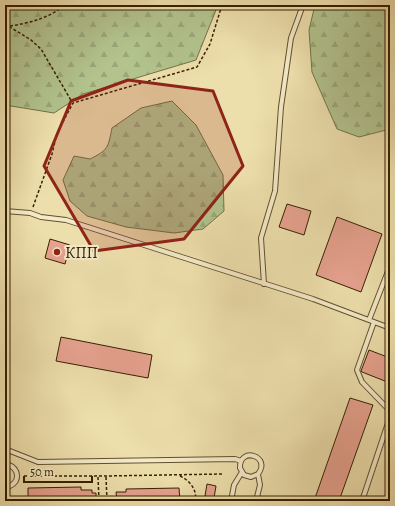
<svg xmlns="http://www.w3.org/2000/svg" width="395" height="506" font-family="Alegreya,serif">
  <defs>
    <pattern id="forest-firs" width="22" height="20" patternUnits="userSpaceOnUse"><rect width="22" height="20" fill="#b2c38e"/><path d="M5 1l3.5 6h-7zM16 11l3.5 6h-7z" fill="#9aa779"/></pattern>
  </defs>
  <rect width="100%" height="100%" fill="#eddfac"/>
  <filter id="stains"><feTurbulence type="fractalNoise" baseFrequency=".005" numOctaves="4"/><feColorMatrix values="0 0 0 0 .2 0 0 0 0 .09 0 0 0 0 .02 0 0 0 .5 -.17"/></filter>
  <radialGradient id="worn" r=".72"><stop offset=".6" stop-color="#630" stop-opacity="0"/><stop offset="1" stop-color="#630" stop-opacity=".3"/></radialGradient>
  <!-- forest -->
  <path fill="url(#forest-firs)" stroke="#747247" d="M5 5H218L196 60 83 94 54 113 5 105Z
    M315 5H390V129L359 137 337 129 312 72 309 30Z
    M172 101 196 125 223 175 224 211 203 229 174 233 126 227 87 216 70 201 63 180 74 156 90 159C108 150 108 148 112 128L141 108Z"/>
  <!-- building -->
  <path fill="#e7a290" stroke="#362000" d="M287 204 311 211 304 235 279 227Z
    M337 217 382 234 361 292 316 275Z
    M50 239 70 245 65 264 45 258Z
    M61 337 152 355 148 378 56 361Z
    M369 350 390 358V383L362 372 361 371Z
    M350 398 373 405 339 501H314Z
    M207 484 216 486 214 498 205 496Z
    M81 487V490H92V493H96V501H28V488Z
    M179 488 180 501H117L116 492H126V489Z"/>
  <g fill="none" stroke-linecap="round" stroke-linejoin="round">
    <defs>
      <path id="lane" d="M5 211 30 213 41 217 66 220 313 299 390 328
        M5 211V449
        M264 284 261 238 275 191 281 107 291 38 303 5
        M369 320 390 266
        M374 322 357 370 362 382 390 411
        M5 449 38 462 235 459 241 461
        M5 464C21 466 21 486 5 487
        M7 501V487
        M231 501 234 485 242 472
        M256 501 260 485 258 474C272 456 239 446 240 468L244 475 251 477 258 474
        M362 501 390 417"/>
    </defs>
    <!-- lane casing -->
    <use href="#lane" stroke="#64502b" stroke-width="6"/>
    <!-- path -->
    <path stroke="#362000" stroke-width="1.5" stroke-dasharray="3 2" stroke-linecap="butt" d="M5 24 31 40 41 49 72 102
      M10 26C30 23 49 18 65 5
      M33 207 52 154 57 133 73 103 197 67 210 44 222 5
      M24 476H106L223 474
      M180 476C189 480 198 490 195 501
      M98 477 99 501
      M106 477 107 501"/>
    <!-- lane -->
    <use href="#lane" stroke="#f3eac9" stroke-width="4"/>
  </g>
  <!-- marked area -->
  <path fill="#8f2418" fill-opacity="0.2" stroke="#8f2418" stroke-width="3" stroke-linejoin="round" d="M128 80 213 91 243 166 184 239 94 251 44 166 71 101Z"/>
  <!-- markers -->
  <circle fill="#8f2418" stroke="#f3eac9" stroke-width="1.5" cx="57" cy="252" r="4"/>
  <g text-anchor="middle" stroke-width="4" stroke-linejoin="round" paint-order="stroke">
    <!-- poi labels -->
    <g font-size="16" fill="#362000" stroke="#f3eac9" text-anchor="start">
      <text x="65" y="258">КПП</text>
    </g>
  </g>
  <!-- margin -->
  <rect width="395" height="506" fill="none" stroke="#eddfac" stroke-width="20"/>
  <rect x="6" y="6" width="383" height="494" fill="none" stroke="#362000" stroke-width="2"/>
  <rect x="10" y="10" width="375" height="486" fill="none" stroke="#362000"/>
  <!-- scale -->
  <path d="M24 476v6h68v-6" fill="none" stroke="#362000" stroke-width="2"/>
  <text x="30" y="476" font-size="12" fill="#362000" stroke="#f3eac9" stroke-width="3" paint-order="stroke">50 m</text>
  <rect width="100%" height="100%" filter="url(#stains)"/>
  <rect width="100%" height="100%" fill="url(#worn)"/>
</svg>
